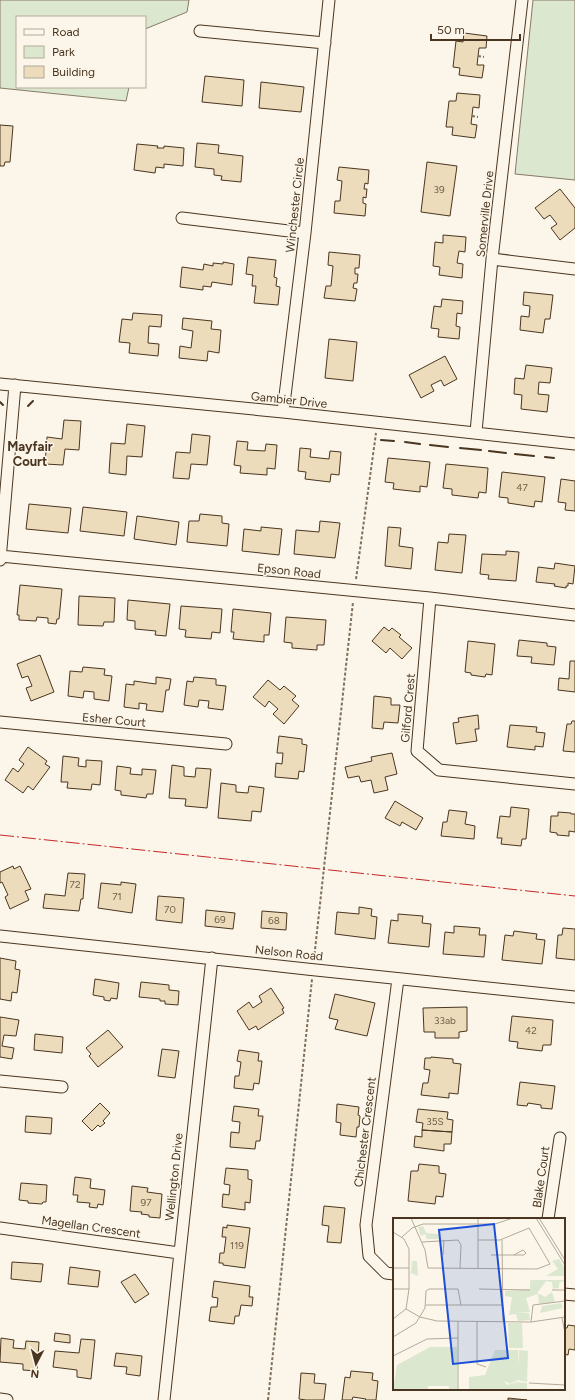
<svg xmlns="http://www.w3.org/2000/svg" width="575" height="1400" font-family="Figtree,sans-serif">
  <rect width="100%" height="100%" fill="#fbf6e9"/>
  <!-- green -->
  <path fill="#dce7d0" stroke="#887966" d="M0 0H189L187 12 145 29V17H17V87H129L126 101 0 88Z
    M533 0H575V180L515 174Z"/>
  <!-- building -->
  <path fill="#ecdcbc" stroke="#4a3520" d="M464 33 487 36 486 48H479L477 65H484L482 78 459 75 460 68 453 67 456 41 463 42Z
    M205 76 244 80 242 106 202 102Z
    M261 82 304 87 301 112 259 108Z
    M457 93 480 95 479 108 473 107 471 124 477 125 475 138 452 135 453 127H446L449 101H456Z
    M0 125 13 126 10 162H5L4 166H0Z
    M197 143 219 145 218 153 243 156 241 182 221 180 222 176 214 175V169L195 167Z
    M137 144 158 146 157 148H164V146L184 148 183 166 164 164V168L156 167 155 173 134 170Z
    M427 162 457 166 450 216 421 212Z
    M339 167 369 170 368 184 365 183 364 189H367L366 198 363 197V203L366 204 365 216 334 213 335 201H340L342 181 337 180Z
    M560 189 575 208V228L560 240 551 228 557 224 550 215 544 219 535 208Z
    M443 235 466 237 465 252 459 251 457 263 463 264 462 278 439 275 440 267 433 266 435 242 443 243Z
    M329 252 360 255 359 268H355V274H358L357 283H354L353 288 357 289 355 301 324 298 326 286H331L333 266 328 265Z
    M248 257 276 260 274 277 277 278 276 286 280 287 278 305 254 303 256 286H252L253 275 246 274Z
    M223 262 234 264 232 285 212 282 211 287 203 286V290L180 287 182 267 203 270 204 264 213 266V263L223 264Z
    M524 292 553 295 550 319H545L543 333 520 330 521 316 529 317 530 306 523 305Z
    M442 299 463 301 462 314 457 313 456 326 460 327 459 339 438 337 439 329 431 328 434 306 441 307Z
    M133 313 162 315 161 327 149 326 148 343 159 344 158 356 129 353 130 343 119 342 122 319 132 320Z
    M183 318 212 321 211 329 221 330 219 353 208 351 207 361 179 358 180 346 191 348 193 331 182 329Z
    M329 339 357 342 353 381 325 378Z
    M445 356 457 379 444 386 441 380 431 385 434 391 421 398 409 375Z
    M526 365 552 368 550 383 539 382 538 394 549 395 547 412 521 409 522 395 514 394 515 378 524 379Z
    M64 420 81 421 79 450 65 449 63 465 45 464 47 437 62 439Z
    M127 424 145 426 142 457 127 456 126 475 109 473 111 443 125 444Z
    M192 434 210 436 207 465 191 464 189 479 173 478 176 452 190 453Z
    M237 441 248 442 247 450 265 451 266 444 277 445 275 469 267 468V475L240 473 241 466 234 465Z
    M300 448 311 449 310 457 329 459 330 451 341 452 339 475 331 474 330 482 305 479 306 472 298 471Z
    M388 458 430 462 427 487 420 486V492L393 489 394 483 385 482Z
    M446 464 488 468 486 493 479 492 478 498 452 495V489L443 488Z
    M502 472 545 477 542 502 535 501 534 507 508 503V498L499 497Z
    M561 479 575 481V511L565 510 566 503 558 502Z
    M29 504 71 508 68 533 26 529Z
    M83 507 127 512 124 536 80 531Z
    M200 514 222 516V523L229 524 227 546 187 542 189 521H199Z
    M137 516 179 522 176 545 134 539Z
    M320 521 340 523 335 558 294 554 296 530 319 532Z
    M261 527 282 529 279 555 242 551 244 529 261 531Z
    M388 527 401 528 399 546 413 548 411 569 385 566Z
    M449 534 466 535 462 573 435 570 438 542 448 543Z
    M506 551 519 552 516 581 488 579 489 575 480 574 482 554 506 555Z
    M555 563 575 566 573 584 568 583V586H566V588L554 586 555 584 536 582 538 567 554 569Z
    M20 585 62 589 59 619H57L56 624 48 623V618L37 617 36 621 19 620V615H17Z
    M79 596 115 598 114 622H104L103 626 78 625Z
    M128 600 170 604 166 636 155 635 156 631 135 629V621L127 620Z
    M181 606 222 609 220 633 212 632 211 639 185 637 186 630 179 629Z
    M233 609 271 613 269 635H264V642L233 639 234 632H231Z
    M286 617 326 620 324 645H317V650L292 648V643L284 642Z
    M384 627 389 631 392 628 401 635 399 637 412 648 402 659 390 648 386 653 372 641Z
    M519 640 547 643V646L556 647 554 665 531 663 532 657 517 656Z
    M468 641 495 644 492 675 486 674 485 677 471 675V673L465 672Z
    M40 655 54 692 31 701 26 688 32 686 28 676 22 678 17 664Z
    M570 661H575V692L558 690 559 678 569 679Z
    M83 667 105 669 104 675 112 676 109 701 94 699V692L84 691 83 698 68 696 70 671 82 672Z
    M156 677 171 679 169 690H166L163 712 146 710 147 704 139 703V709L124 707 126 684 134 685V681L156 684Z
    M194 677 216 679V685L226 686 223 710 208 708 209 701 199 700 198 707 184 705 187 681 193 682Z
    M268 680 280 690 284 686 296 696 292 700 299 706 284 724 273 714 278 709 269 701 265 707 253 697Z
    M374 696 391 698V705H400L398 723 384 722 383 729 372 728Z
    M478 715 479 729H475L477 741 456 744 453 723 459 722 458 718Z
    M572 721H575V752L563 751 567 724H571Z
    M510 725 537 727 536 732 545 733 543 747 535 746V750L507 747Z
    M279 736 302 739V744L307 745 304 772 299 771 298 779 275 777 276 763 282 764 283 753H277Z
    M28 747 47 761 45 764 50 767 33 790 28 786 23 793 5 780 13 768 18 772 24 764 19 760Z
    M392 753 397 774 385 777 388 790 374 793 371 780 361 782 359 776 348 778 345 767 372 761 371 757Z
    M63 756 79 758 78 766 86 767V760L102 761 100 785 92 784 91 790 67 788 68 782H61Z
    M172 765 184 767V776L195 777 196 768 211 769 207 808 185 806 186 799 169 798Z
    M117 766 131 768 130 774 142 775V769L156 770 153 794H147L146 798 121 795V791L115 790Z
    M221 783 236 785V792L248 793 249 786 264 788 261 812 252 811 251 821 218 818Z
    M395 801 423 818 416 830 402 822 400 826 385 818Z
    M511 807 529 809 526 839H522L521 846 501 844 502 838H497L500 816 510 817Z
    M449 810 467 812 465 824 475 826 474 839 441 836 443 822H447Z
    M558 812 571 813V814H575V832L569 831V836L557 835V833L550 832 551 816H558Z
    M13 866 14 869 20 866 31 889 25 891 29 900 10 909 5 897 8 895 2 882 0 883V872Z
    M68 873 85 874 83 899H81L79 911 43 908 45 894 65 896Z
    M121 882 136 884 132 913 98 908 101 883 121 885Z
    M158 896 184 898 182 923 156 920Z
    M359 907 372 909 371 916 377 917 375 939 335 934 337 912 359 914Z
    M206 910 235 913 233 929 205 926Z
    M262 911 287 913 286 930 261 928Z
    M398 914 423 916 422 923 431 924 429 947 388 943 391 920 398 921Z
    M454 926 480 928 479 935H486L484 957 443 954 445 932 454 933Z
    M563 928 575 929V960L556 958 558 935H562Z
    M514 931 537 934 536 939 545 940 542 964 502 960 505 935 513 936Z
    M0 958 16 961 15 969 20 970 17 993 12 992 11 1001 0 999Z
    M95 979 119 983 117 999 111 998 110 1001 104 1000V997L93 995Z
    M141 982 169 985V990L179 991 178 1005 165 1004V1001H160V999L139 997Z
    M271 988 284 1008 282 1009 284 1013 258 1030 256 1026 249 1030 237 1011 249 1002 253 1008 262 1002 259 996Z
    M335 994 375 1003 367 1036 335 1029 338 1020 329 1018Z
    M467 1007V1031L459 1032V1038H435V1032H424L423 1008Z
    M512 1016 553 1020 551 1045H543L542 1051 517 1048 518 1042 509 1041Z
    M0 1017 19 1020 16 1036 4 1035 2 1046 14 1048 12 1059 0 1057Z
    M108 1030 123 1047 98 1067 89 1056 91 1054 86 1048Z
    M35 1034 63 1037 62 1053 34 1050Z
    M162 1049 179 1051 175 1078 158 1076Z
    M239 1050 259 1053 258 1061H262L259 1084 254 1083 253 1090 234 1088 235 1076H239L241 1062 237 1061Z
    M431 1057 453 1059V1063L461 1064 458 1094 449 1093V1098L421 1095 423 1083H428L430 1070 424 1069 425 1058H431Z
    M520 1082 555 1086 552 1109 541 1108V1105L528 1103 527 1106 517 1105Z
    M100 1103 110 1113 103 1121 105 1123 100 1127 98 1125 92 1131 82 1121Z
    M337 1104 359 1107 358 1115 360 1116 359 1127H357L356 1137 340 1135 341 1123 336 1122Z
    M234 1106 259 1109 258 1116H263L260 1141H256L255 1149 230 1147 231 1132 239 1133 240 1122 232 1121Z
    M418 1109 448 1112 447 1119 453 1120 452 1132 422 1130 423 1123 416 1122Z
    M26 1116 52 1118 51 1134 25 1132Z
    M422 1130 452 1132 451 1144H444V1151L414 1147 415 1136 422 1137Z
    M419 1164 439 1166V1173L446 1174 443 1197 436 1196 435 1204 408 1201 411 1171H418Z
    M226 1168 248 1170V1179L252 1180 250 1203 245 1202V1210L222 1207 223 1194 229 1195 230 1185 224 1184Z
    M75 1177 91 1179 90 1188 105 1190 103 1205 98 1204 97 1208 89 1207 90 1203 77 1202 78 1195H73Z
    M21 1183 47 1185 46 1202H43L42 1204 28 1203V1201L19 1200Z
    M132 1186 148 1188 147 1192 162 1194 160 1218 149 1217V1215L141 1214 142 1212 130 1211Z
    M324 1206 345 1208 341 1243 327 1242 329 1226 322 1225Z
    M227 1225 250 1228 245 1268 223 1265V1263H219L220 1253H224L226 1237H222L223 1227 227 1228Z
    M12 1262 43 1264 41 1282 11 1279Z
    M70 1267 100 1271 98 1287 68 1284Z
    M135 1274 149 1294 135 1303 121 1282Z
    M214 1281 250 1286 249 1297H253L252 1306 241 1305 239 1316H235L234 1324 209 1321 211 1307H217L218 1298 212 1297Z
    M568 1325 575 1326V1350L569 1349 568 1355 564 1354V1328H567Z
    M55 1333 70 1335V1343L54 1341Z
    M1 1338 14 1340 13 1348 25 1349 26 1341 39 1342 37 1371 23 1370V1364L0 1362Z
    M81 1339 95 1340 91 1379 77 1377V1370L53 1367 55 1351 79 1353Z
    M116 1353 142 1356 140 1376 126 1374 127 1367 114 1366Z
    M351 1371 373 1373 372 1380 378 1381 376 1400H365L366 1399 353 1397 352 1400H342L345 1377 350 1378Z
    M301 1373 315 1374 314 1383 326 1384 324 1400H306L299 1399Z
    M508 1398 527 1400H508Z"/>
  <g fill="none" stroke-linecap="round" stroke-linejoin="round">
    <defs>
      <path id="street" d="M200 31 325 43
        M182 218 305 233
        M492 259 575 269
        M0 384 283 412 575 444
        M283 412 305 233 329 0
        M476 432 492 259 522 0
        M0 556 430 598 575 615
        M0 560 15 385
        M430 598 417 751 439 770 575 784
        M0 722 226 744
        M0 936C192 956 383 978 575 997
        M0 1081 62 1087
        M548 1219 560 1138
        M0 1228 179 1253
        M394 1274 386 1273 369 1256 366 1225 398 979
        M564 1294 575 1295
        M0 1399 7 1400
        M164 1400 212 958"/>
    </defs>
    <!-- street casing -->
    <use href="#street" stroke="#4a3520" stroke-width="13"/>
    <!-- path -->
    <path stroke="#7f6f5c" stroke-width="2" stroke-dasharray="3 2" stroke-linecap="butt" d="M478 56 484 57
      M472 116 478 117
      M356 579 376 433
      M314 959 353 602
      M268 1400 312 979"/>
    <!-- street -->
    <use href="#street" stroke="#fbf6e9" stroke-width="11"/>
    <!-- wall -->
    <path stroke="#4a3520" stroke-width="2" d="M0 402 3 405
      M28 406 33 401
      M381 440 394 441
      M405 442 420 444
      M430 445 448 447
      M460 448 481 450
      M489 451 506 453
      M515 454 534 456
      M545 457 554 458"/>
    <!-- power -->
    <path stroke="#c62828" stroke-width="1" stroke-dasharray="14 3 2 3" stroke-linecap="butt" d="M0 835 575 896"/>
  </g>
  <g text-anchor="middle" stroke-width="3" stroke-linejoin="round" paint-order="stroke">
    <!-- number labels -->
    <g font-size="10" fill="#725f47">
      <text x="439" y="193">39</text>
      <text x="522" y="491">47</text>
      <text x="75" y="888">72</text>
      <text x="117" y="900">71</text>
      <text x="170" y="913">70</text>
      <text x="220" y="923">69</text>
      <text x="274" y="924">68</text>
      <text x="445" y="1024">33ab</text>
      <text x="531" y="1034">42</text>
      <text x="435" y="1125">35S</text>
      <text x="146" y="1206">97</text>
      <text x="237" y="1249">119</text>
    </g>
    <!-- street labels -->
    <g font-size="12" fill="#4a3520" stroke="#fbf6e9">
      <text transform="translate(295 205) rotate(-84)" y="4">Winchester Circle</text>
      <text transform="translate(485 214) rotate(-84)" y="4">Somerville Drive</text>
      <text transform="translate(289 400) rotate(6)" y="4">Gambier Drive</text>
      <text transform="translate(289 571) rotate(6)" y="4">Epson Road</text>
      <text transform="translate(408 708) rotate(-85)" y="4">Gilford Crest</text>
      <text transform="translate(114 720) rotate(5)" y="4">Esher Court</text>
      <text transform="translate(289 953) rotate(6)" y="4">Nelson Road</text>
      <text transform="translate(365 1132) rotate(-83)" y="4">Chichester Crescent</text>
      <text transform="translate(174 1177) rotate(-84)" y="4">Wellington Drive</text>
      <text transform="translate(541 1177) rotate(-82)" y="4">Blake Court</text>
      <text transform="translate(91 1227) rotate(8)" y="4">Magellan Crescent</text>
    </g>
    <!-- neighbourhood labels -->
    <g font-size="13" font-weight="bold" fill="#4a3520" stroke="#fbf6e9">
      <text x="30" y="451">Mayfair<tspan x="30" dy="15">Court</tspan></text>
    </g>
  </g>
  <!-- overview -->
  <g transform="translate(393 1218)">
    <rect width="172" height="172" fill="#fbf6e9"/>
    <path d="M30 8 33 15 45 16 46 21H34L32 16 28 18 25 9ZM166 41 172 50V58H153L165 51 159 43ZM19 43H24L25 58 18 55ZM139 62H172V65L170 63 166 65V70L160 71 159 64 153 63 144 75 152 79 159 74 162 84 146 86 145 76 133 80 137 94 123 95H136L137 102 125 103 123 96 116 97 119 79 112 78V73L137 71V63ZM168 85 170 90 147 95 149 88ZM115 105H129L130 130H116ZM37 129H64V172H56V168H35V172H0L4 147ZM102 132H125V150L126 132 135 133 134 164 125 162 117 166 112 163 113 157 112 165 115 167 124 164 134 165V172H76V159L92 157Z" fill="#dce7d0"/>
    <path fill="none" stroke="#b4a999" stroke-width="1" d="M18 0 32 32 35 50 144 51 157 46 136 10 107 22H85M143 0 172 47M146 0 172 42M0 14 11 21 16 31V71L13 91 0 101M9 19 19 10 30 6H102L120 0M109 22 110 103M29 24 65 22 68 27 67 50M50 37 51 22M98 37H131L133 35 130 32 121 37M0 50H16M85 51V0M0 71H16M86 71 137 72M159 72H172M33 87H109M13 91 27 99 44 103 138 104 172 99M169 100 172 115M84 103V146L93 149M138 104 140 87 172 83M0 119 23 105 32 90 33 73 36 71H65L68 87M0 138 34 121 65 120M136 165 172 167M65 172V103"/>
    <path fill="#1d4ed8" fill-opacity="0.15" stroke="#1d4ed8" stroke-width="2" d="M101 6 115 140 60 146 46 12Z"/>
    <rect width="172" height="172" fill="none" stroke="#4a3520" stroke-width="2"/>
  </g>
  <!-- legend -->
  <rect x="16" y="16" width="130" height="72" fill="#fbf6e9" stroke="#b4a999"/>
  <rect x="24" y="29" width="20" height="6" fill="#fbf6e9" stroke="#b4a999"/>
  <text x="52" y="36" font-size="12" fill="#4a3520">Road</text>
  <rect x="24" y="46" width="20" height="12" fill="#dce7d0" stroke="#b4a999"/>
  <text x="52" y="56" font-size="12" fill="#4a3520">Park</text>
  <rect x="24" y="66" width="20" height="12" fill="#ecdcbc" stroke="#b4a999"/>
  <text x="52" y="76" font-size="12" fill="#4a3520">Building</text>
  <!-- north arrow -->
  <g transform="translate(36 1364) rotate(186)" stroke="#fbf6e9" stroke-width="3" paint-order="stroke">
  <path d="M0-3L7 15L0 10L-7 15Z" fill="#4a3520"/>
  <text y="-6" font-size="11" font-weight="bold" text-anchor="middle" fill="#4a3520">N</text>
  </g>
  <!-- scale -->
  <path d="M431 34v6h89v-6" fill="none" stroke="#4a3520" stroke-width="2"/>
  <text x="437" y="34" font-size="12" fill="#4a3520" stroke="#fbf6e9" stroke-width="3" paint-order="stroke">50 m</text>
</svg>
